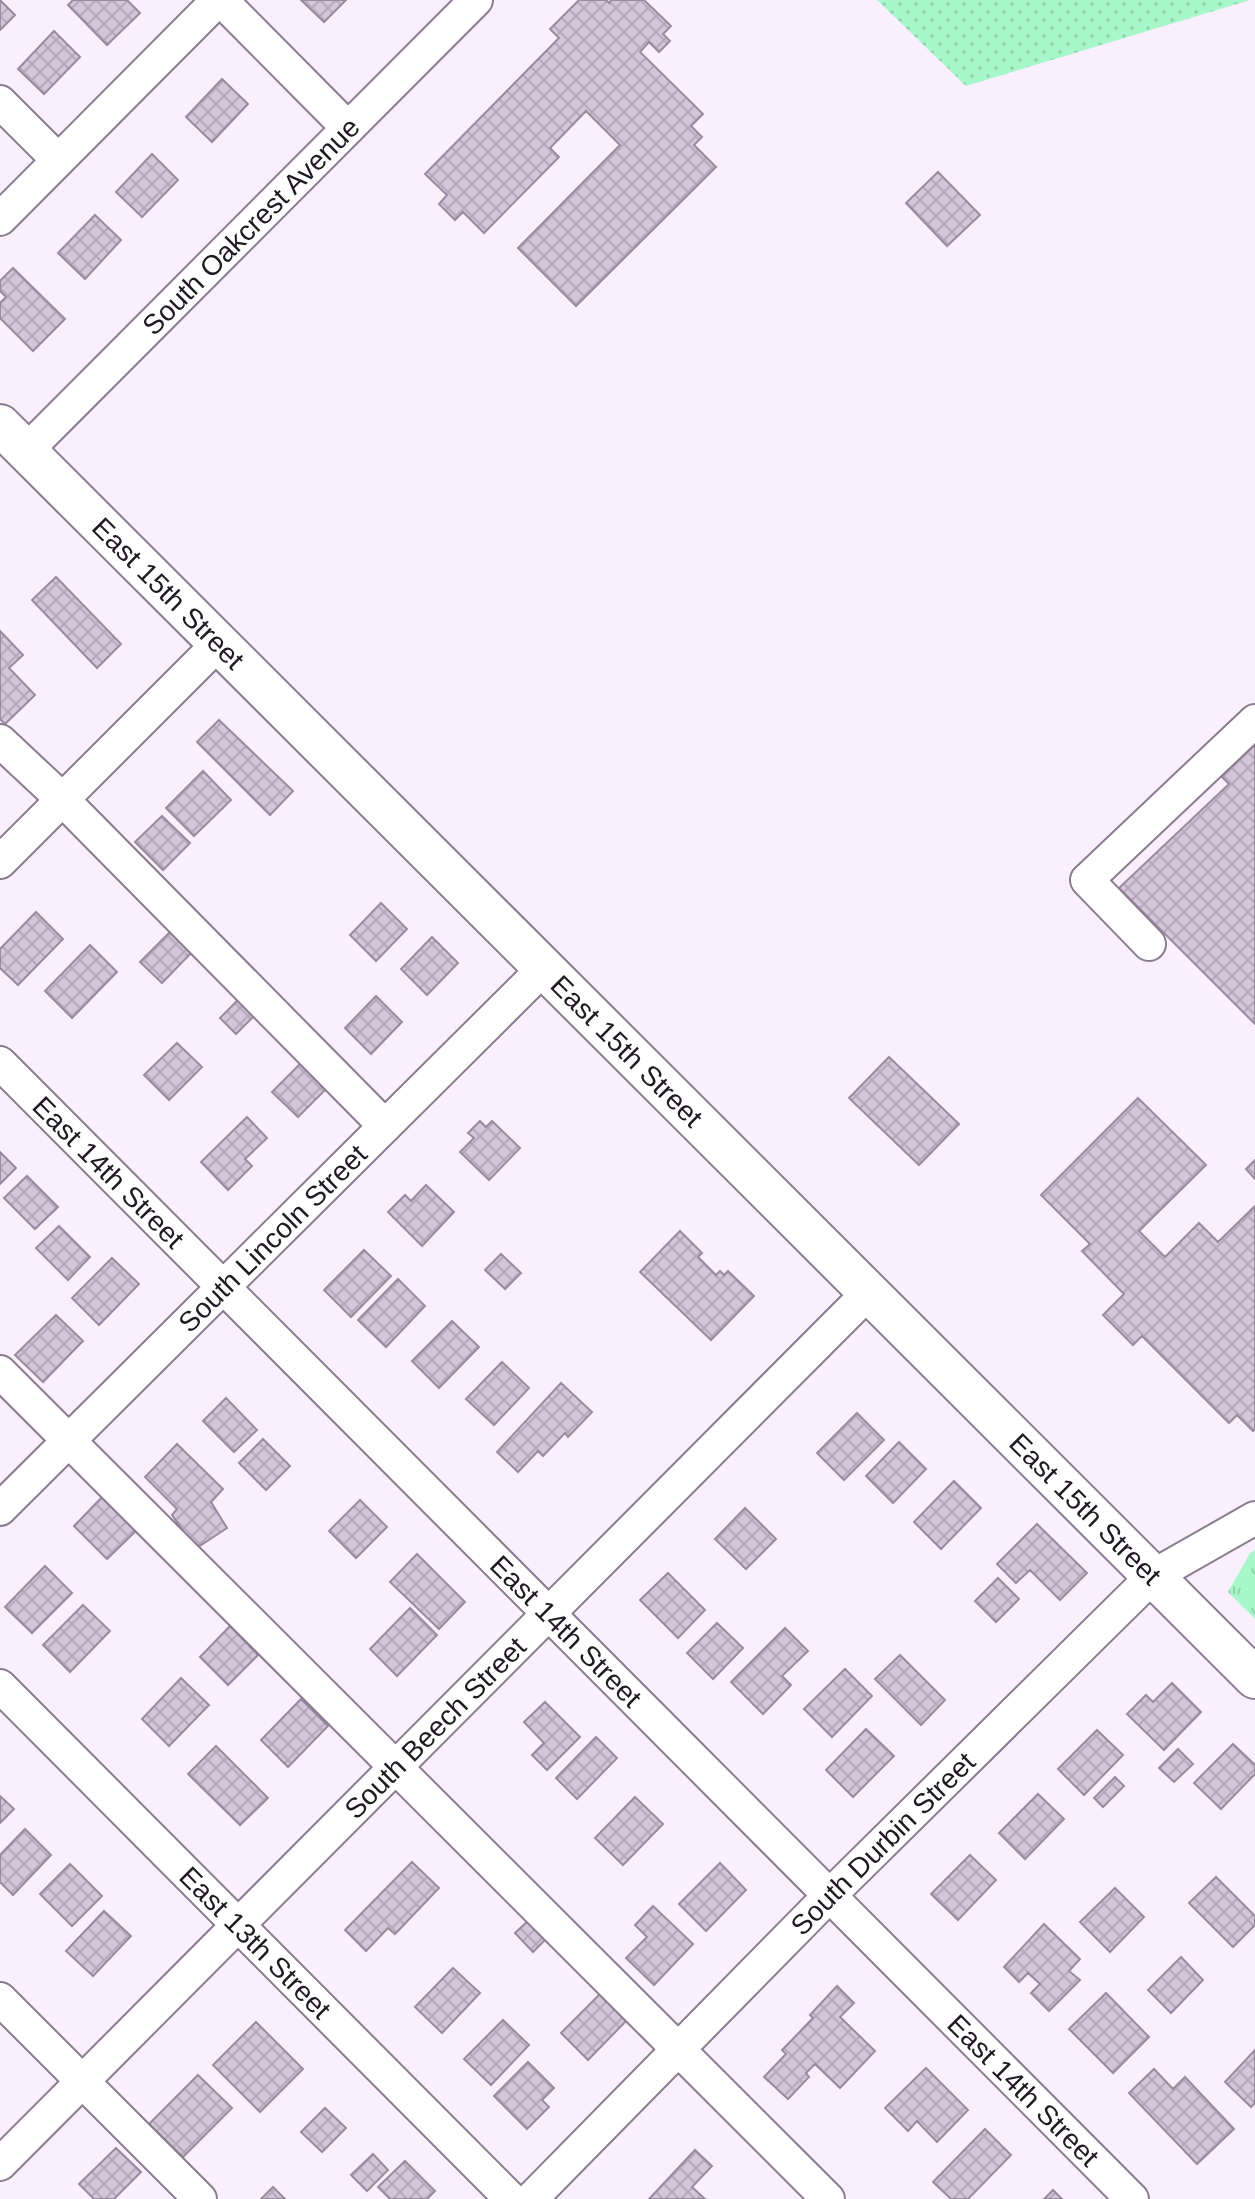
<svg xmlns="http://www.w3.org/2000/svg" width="1255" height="2199" font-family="Helvetica,sans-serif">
  <defs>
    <pattern id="grass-dots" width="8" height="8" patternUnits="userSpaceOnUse" patternTransform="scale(2)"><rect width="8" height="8" fill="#a8f7cb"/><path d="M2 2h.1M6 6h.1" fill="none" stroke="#90d3ae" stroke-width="1.8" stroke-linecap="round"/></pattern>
    <pattern id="park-tufts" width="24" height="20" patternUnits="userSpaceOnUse" patternTransform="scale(2)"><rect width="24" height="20" fill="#a8f7cb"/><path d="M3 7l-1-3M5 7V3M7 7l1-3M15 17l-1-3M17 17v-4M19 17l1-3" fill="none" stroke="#90d3ae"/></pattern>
    <pattern id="building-cross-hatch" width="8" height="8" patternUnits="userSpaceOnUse" patternTransform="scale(2)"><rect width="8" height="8" fill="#d5c5da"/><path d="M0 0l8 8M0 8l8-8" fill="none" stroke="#b6a9bb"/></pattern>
  </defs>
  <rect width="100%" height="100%" fill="#faf0fd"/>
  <!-- grass -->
  <path fill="url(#grass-dots)" d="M877 0H1250L966 86Z"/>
  <!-- park -->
  <path fill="url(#park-tufts)" d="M1255 1550V1619L1228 1592 1250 1553Z"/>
  <!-- building -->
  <path fill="url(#building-cross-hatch)" stroke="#9a8b9f" stroke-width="2" d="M0 0 15 15 0 30Z
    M73 0H127L140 13 107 45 68 5Z
    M301 0H346L324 22Z
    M579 0H606L609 3 611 0H644L671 26 663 34 670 41 659 52 649 42 640 52 703 114 691 126 702 137 694 145 716 167 576 306 518 248 620 145 586 111 550 148 559 157 484 233 463 212 455 220 439 204 447 195 425 174 559 38 550 29Z
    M54 31 80 57 44 94 18 69Z
    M222 79 248 104 212 142 186 117Z
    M152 154 178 180 142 217 116 192Z
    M938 172 980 215 947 246 906 203Z
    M95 215 121 240 85 279 58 253Z
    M13 268 65 319 33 351 0 318V303L6 297 0 291V281Z
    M56 577 121 644 97 668 32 600Z
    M0 631 23 655 9 668 35 695 5 724 0 719Z
    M219 720 293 791 270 815 197 742Z
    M1255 736V1024L1119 888 1229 784 1218 773Z
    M203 771 231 800 194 836 166 808Z
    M162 816 190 843 163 870 135 842Z
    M381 903 407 929 376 961 350 935Z
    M36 912 63 939 18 985 0 968V949Z
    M174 928 195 949 162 983 140 962Z
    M432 937 458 963 427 995 401 969Z
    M90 945 117 972 72 1018 45 991Z
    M376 996 402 1022 371 1054 345 1028Z
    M239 999 255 1015 236 1034 220 1018Z
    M177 1043 202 1067 169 1100 144 1075Z
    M889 1057 959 1124 919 1165 849 1098Z
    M304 1060 329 1086 298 1117 272 1092Z
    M1138 1098 1206 1165 1139 1231 1165 1257 1199 1223 1218 1242 1255 1206V1429L1253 1431 1237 1415 1229 1423 1142 1336 1133 1345 1103 1315 1124 1294 1082 1251 1090 1244 1041 1195Z
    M247 1117 267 1138 245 1159 252 1166 228 1190 201 1162Z
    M480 1121 486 1127 492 1121 520 1148 489 1180 460 1152 474 1138 468 1133Z
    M0 1152 16 1168 0 1184Z
    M1255 1160V1179L1246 1169Z
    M27 1176 58 1207 35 1229 4 1198Z
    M426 1185 454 1212 422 1246 388 1212 405 1195 411 1201Z
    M59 1226 90 1257 68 1280 36 1248Z
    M680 1231 702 1253 698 1257 716 1275 720 1271 724 1275 728 1271 754 1296 711 1340 640 1272Z
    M364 1250 391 1276 351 1317 324 1290Z
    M501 1254 521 1273 505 1289 485 1270Z
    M112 1258 139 1284 99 1325 72 1298Z
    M398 1279 425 1306 386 1347 358 1320Z
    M56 1315 83 1341 43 1382 15 1355Z
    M452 1321 479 1347 439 1388 412 1361Z
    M502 1362 529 1388 494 1425 466 1399Z
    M561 1383 592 1412 568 1437 565 1433 543 1456 538 1451 518 1472 497 1452Z
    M226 1398 257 1430 234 1452 203 1421Z
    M857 1413 884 1440 844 1480 817 1453Z
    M263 1439 290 1466 266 1490 239 1463Z
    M899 1442 926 1469 893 1503 866 1476Z
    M177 1444 223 1489 211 1502 227 1528 195 1549 172 1515 177 1509 145 1477Z
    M954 1481 981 1508 941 1549 914 1522Z
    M106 1493 140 1527 107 1559 74 1526Z
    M360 1500 387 1527 356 1558 329 1531Z
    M745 1508 776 1539 746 1569 715 1539Z
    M1037 1524 1087 1573 1060 1600 1030 1570 1016 1583 997 1564Z
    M417 1554 465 1602 439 1629 390 1582Z
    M45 1566 72 1593 32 1633 5 1607Z
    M668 1573 705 1610 678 1638 640 1600Z
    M998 1578 1019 1599 996 1622 975 1601Z
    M83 1605 110 1631 70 1672 43 1645Z
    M410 1608 437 1635 397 1676 370 1649Z
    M717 1623 743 1648 713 1679 687 1653Z
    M230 1626 258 1655 228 1685 200 1657Z
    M785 1628 808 1651 782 1676 791 1685 763 1714 731 1682Z
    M900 1655 945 1700 921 1725 875 1679Z
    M845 1669 872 1696 832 1737 804 1709Z
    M181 1678 209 1705 169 1746 142 1719Z
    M1172 1683 1201 1712 1164 1750 1127 1714 1146 1695 1153 1702Z
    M301 1699 328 1726 288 1767 261 1740Z
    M545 1702 580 1737 547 1770 532 1755 544 1743 524 1722Z
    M866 1729 894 1756 853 1797 826 1770Z
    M1097 1730 1123 1755 1084 1795 1058 1769Z
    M596 1737 617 1758 577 1799 556 1778Z
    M1233 1744 1255 1765V1774L1221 1809 1194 1783Z
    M216 1746 268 1798 240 1825 188 1774Z
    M1178 1749 1193 1764 1174 1782 1159 1768Z
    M1115 1777 1124 1786 1103 1807 1094 1798Z
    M1038 1794 1064 1819 1025 1859 999 1833Z
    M0 1796 14 1809 0 1823Z
    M635 1797 663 1824 623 1865 595 1838Z
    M25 1829 51 1855 13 1895 0 1882V1855Z
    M970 1855 996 1880 958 1920 931 1894Z
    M412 1862 439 1888 395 1934 388 1928 366 1951 345 1930Z
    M720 1863 746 1890 706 1931 679 1904Z
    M70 1864 102 1896 72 1926 40 1894Z
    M1216 1877 1255 1916V1925L1233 1947 1189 1903Z
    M1115 1888 1144 1917 1110 1952 1080 1922Z
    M653 1906 693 1944 654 1985 626 1958 647 1937 635 1925Z
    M104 1911 131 1936 93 1976 66 1951Z
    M532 1917 550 1935 533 1952 515 1933Z
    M1044 1924 1080 1959 1069 1971 1080 1980 1049 2011 1031 1993 1040 1984 1028 1973 1019 1982 1004 1967Z
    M1181 1957 1203 1980 1171 2013 1148 1990Z
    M453 1968 480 1993 442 2033 415 2007Z
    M837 1986 854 2003 840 2017 875 2051 840 2088 815 2064 806 2073 809 2077 788 2099 764 2077 786 2054 782 2050 813 2018 810 2015Z
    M601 1993 628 2019 588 2060 561 2033Z
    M1106 1993 1149 2037 1113 2073 1069 2029Z
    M503 2020 529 2045 491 2085 464 2059Z
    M256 2022 303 2069 260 2112 213 2065Z
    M1255 2050V2103L1251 2107 1225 2082Z
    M528 2062 554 2088 542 2100 549 2107 527 2129 494 2096Z
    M926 2068 968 2110 937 2142 917 2121 908 2131 885 2108Z
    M1154 2069 1173 2089 1185 2077 1234 2129 1197 2164 1129 2093Z
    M198 2075 232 2108 183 2157 149 2124Z
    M325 2108 346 2128 322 2152 301 2132Z
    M985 2129 1011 2155 968 2199H951L933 2182Z
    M116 2148 141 2172 114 2199H94L79 2184Z
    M695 2150 712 2166 692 2187 705 2199H649Z
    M373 2154 388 2170 367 2191 351 2175Z
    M405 2161 435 2191 427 2199H390L378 2187Z
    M273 2187 285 2199H261Z
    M1053 2190 1062 2199H1044Z"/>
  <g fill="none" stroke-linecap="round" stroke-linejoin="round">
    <defs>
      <g id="minor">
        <path d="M221 0 348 128"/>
        <path d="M0 102 58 160"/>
        <path d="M0 219 218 0"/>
        <path id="s1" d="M26 451 476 0"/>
        <path d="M0 741 62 799 385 1126"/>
        <path d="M0 862 219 643"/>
        <path d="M1149 944 1087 880 1255 721"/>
        <path id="s2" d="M0 1063 1132 2199"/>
        <path d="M0 1372 828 2199"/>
        <path id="s3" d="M0 1509 544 968"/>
        <path id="s4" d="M0 1686 511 2199"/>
        <path d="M0 1999 200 2199"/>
        <path id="s5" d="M0 2164 869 1292"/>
        <path id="s6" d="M531 2199 829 1896 1153 1576 1255 1518"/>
      </g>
      <g id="major">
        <path id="s7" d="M0 425 1255 1678"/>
      </g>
    </defs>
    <!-- minor casing -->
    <use href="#minor" stroke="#8a7b8f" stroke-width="36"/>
    <!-- major casing -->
    <use href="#major" stroke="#8a7b8f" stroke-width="44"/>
    <!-- minor -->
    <use href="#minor" stroke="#fff" stroke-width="32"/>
    <!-- major -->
    <use href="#major" stroke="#fff" stroke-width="40"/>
  </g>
  <g text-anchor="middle" stroke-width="7" stroke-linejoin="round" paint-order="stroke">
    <!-- street labels -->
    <g font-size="28" fill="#1f1921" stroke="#fff">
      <text dy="10" stroke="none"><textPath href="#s1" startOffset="318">South Oakcrest Avenue</textPath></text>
      <text dy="10" stroke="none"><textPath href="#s7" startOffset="238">East 15th Street</textPath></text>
      <text dy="10" stroke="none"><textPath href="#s7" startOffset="886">East 15th Street</textPath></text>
      <text dy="10" stroke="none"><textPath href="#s2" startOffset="154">East 14th Street</textPath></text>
      <text dy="10" stroke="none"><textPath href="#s3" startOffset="384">South Lincoln Street</textPath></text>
      <text dy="10" stroke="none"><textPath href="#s7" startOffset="1534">East 15th Street</textPath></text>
      <text dy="10" stroke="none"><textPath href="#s2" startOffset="802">East 14th Street</textPath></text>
      <text dy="10" stroke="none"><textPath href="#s5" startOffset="616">South Beech Street</textPath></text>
      <text dy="10" stroke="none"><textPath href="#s6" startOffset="500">South Durbin Street</textPath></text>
      <text dy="10" stroke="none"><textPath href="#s4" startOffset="362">East 13th Street</textPath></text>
      <text dy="10" stroke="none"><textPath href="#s2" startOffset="1450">East 14th Street</textPath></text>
    </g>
  </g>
</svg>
